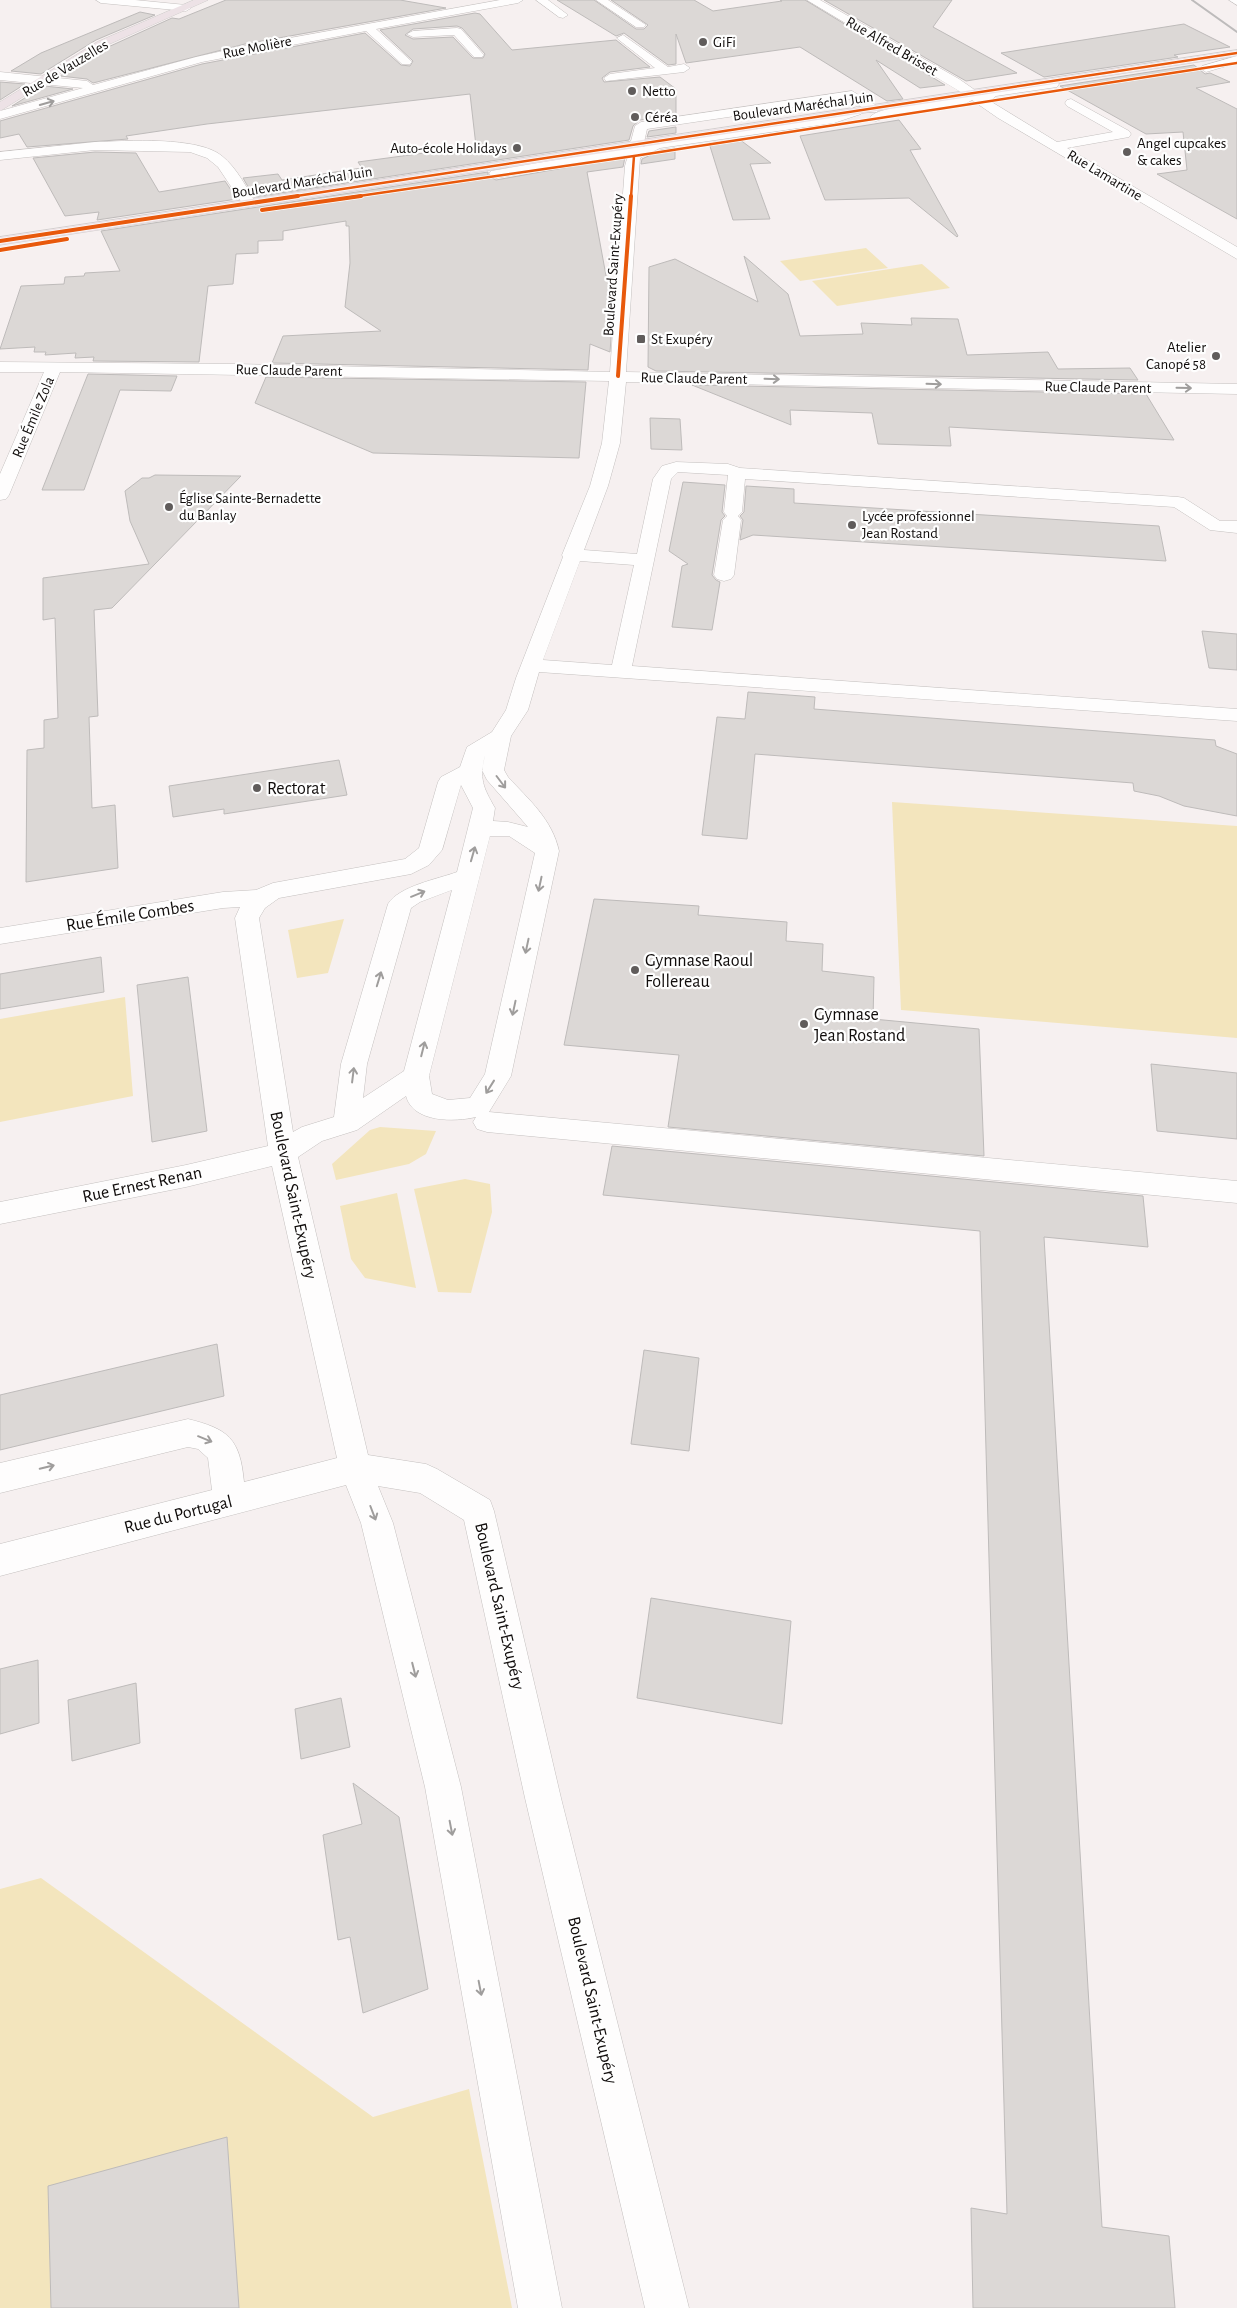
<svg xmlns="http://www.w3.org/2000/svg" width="1237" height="2308" font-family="'Alegreya Sans',sans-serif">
  <rect width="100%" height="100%" fill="#f6f0f0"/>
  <!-- green -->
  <path fill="#f3e5bd" d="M866 248 888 268 800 281 780 261Z
    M922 264 950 288 837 306 812 281Z
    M892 802 1237 826V1038L901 1010Z
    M344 919 328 973 297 978 288 930Z
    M125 997 133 1096 0 1122V1019Z
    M380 1127 436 1131 426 1154 409 1164 336 1180 332 1164 370 1130Z
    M465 1179 490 1184 492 1212 471 1293 438 1292 414 1189Z
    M397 1193 416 1288 365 1278 351 1259 340 1206Z
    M41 1878 373 2117 469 2089 512 2308H0V1889Z"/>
  <!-- building -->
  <path fill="#dcd8d6" stroke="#bebbba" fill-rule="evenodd" d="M226 0H400L446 8 245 44 93 83 87 79 60 76 106 48 172 18 179 19Z
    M557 0H594L636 29H644L648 25 611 0H694L713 11 782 1 780 0H805L945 85 920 88 876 60 903 99 887 101 800 47 686 63 676 34V64L668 65 624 33 616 36Z
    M824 0H952L933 27 1017 73 966 81Z
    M140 12 155 15 96 40 41 74 11 71 41 53Z
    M475 13 480 14 512 50 616 40 650 67 610 72 602 78 604 82 660 77 676 89V115L640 120 633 126 629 140 254 197 243 178 278 174 282 180 362 168 358 162 476 146 470 94 207 124 126 136 128 139 27 147 19 134 0 138V121L202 64 365 33 401 65 410 66 413 61 380 30ZM457 26 462 28 485 54 483 58H473L453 37 413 39 405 35 413 29Z
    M1184 24 1230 47 1174 55 1178 57 1044 77 1001 53Z
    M1194 65 1205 74 1210 73 1230 82 1196 88 1237 109V219L1157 174 1187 170 1183 132 1146 134 1060 86Z
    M0 82 25 84 0 100Z
    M44 86 73 89 12 106Z
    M899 120 921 149 910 150 958 236 957 237 909 198 825 200 800 136Z
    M676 127V133L647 137 649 131Z
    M739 139 771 163 750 164 770 219 733 220 709 143Z
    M675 148V159L641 164 642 159 661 150Z
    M95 152 136 153 159 192 225 181 237 199 97 220 99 212 65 216 33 158Z
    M625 157 623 167 587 172 607 281 610 280 614 297 610 352 590 344 588 370 272 363 283 336 381 331 345 307 350 263 349 226H346V221L283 231V240L258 241V253L236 254 233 284 208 286 199 362 93 361 94 357 75 358 76 353 45 355 46 352H34L35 347 0 349 21 286 64 284 65 277 84 276 85 273 120 271 101 231 488 172V176L496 180Z
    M744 256 788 294 800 336 863 334 861 323 912 325 911 318 958 319 967 355 1048 352 1058 369 1130 368 1138 380 656 371 648 367 649 267 675 259 758 302Z
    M88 374 177 376 171 391 120 390 84 490H42Z
    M266 377 586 382 579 458 373 453 255 403Z
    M692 385 1146 394 1174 440 949 427 951 446 878 444 872 413 790 410 791 425Z
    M650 418 680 419 682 450 651 449Z
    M155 475 241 476 112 608 94 610 98 716 89 717 92 808 115 805 118 868 26 882 27 750 44 748V720L58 718 55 618 43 620V578L149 564 130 521 125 491 142 478H149Z
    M683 482 725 485 722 512 725 516 721 520 712 575 716 580 720 582 712 630 672 627 682 566 688 564 669 551Z
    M746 486 794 489V503L1159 526 1166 561 753 535 740 540 743 520 740 516 744 512Z
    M1202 631 1237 634V670L1209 668Z
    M748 692 815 697 814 709 1215 740 1216 746 1237 754V816L1184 806 1159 796 1134 791 1133 783 755 754 747 839 702 835 717 717 745 719Z
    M339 760 347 795 224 814V809L173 817 169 786Z
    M594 899 699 906 698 915 787 922 786 941 823 944 822 971 874 977 873 1019 979 1029 984 1156 668 1127 679 1055 564 1045Z
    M101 957 104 992 0 1009V974Z
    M188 977 207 1131 152 1142 137 985Z
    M1151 1064 1237 1073V1139L1157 1131Z
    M612 1146 1143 1196 1148 1247 1044 1237 1102 2227 1169 2236 1175 2308H973L971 2208 1007 2214 980 1231 603 1195Z
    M217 1344 224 1396 0 1450V1395Z
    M644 1350 699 1358 689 1451 631 1444Z
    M651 1598 791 1621 782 1724 637 1698Z
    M38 1660 39 1723 0 1734V1669Z
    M136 1683 140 1743 72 1761 68 1700Z
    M341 1698 350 1747 301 1759 295 1709Z
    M353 1783 399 1817 428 1989 363 2013 350 1937 338 1940 323 1835 362 1824Z
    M227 2137 239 2308H51L48 2186Z"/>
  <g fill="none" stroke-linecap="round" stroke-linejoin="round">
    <defs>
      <path id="minor" d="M96 0H135L186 5 191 8 186 11 101 3Z
        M500 0H523L518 3 376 29 410 60 412 62 410 64H402L366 31 202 62 0 119V111L83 88 0 80V72L87 81 93 85 196 57 245 46Z
        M536 0H548L568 15 563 18 559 17Z
        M596 0H608L646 25 644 27H636Z
        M807 0H820L959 79 982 95 992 89 1057 81 1059 84 1057 87 996 96 990 101 1057 142 1113 132 1067 106 1065 103 1067 100 1071 99 1129 131 1131 134 1129 137 1067 148 1237 247V259L998 118 972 100 965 104 893 115 876 121 872 120 870 117C879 106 944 100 961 97L964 94Z
        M1229 0H1237V5Z
        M457 28 461 29 482 53 484 55 482 57H474L454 35 413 37 407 34 413 31Z
        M623 35 668 67 684 64 690 68 684 72 606 81 604 78 610 74 655 68 619 40 617 38Z
        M1237 56V63L1206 72 1200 68 1202 66Z
        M852 91 877 106 879 109 877 112H869L850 99 647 129 643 147 657 141 832 116 857 107 863 111 861 114 834 123 660 148 640 158 626 372 1237 384V394L626 382 620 443 608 486 584 550 637 554 653 479 662 466 676 462 728 464 740 468 1178 497 1184 498 1220 521H1237V533L1210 530 1174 507 745 479 742 512 738 516 741 520 734 575 731 579 724 581 717 579 714 575 723 520 727 516 724 512 728 475 678 472 671 479 632 666 1237 709V721L539 672 528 710 511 736 504 770 508 777C529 800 552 819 559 851L511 1076 489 1112 1237 1181V1203L487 1132 477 1129 473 1122 476 1117C455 1122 413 1123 406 1096L357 1130 322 1141 298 1157 368 1455 426 1464 437 1469 490 1500 494 1511 561 1798 689 2308H645L525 1798 464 1520 420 1493 378 1486 393 1523 461 1787 562 2308H518L425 1787 361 1523 346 1485 0 1576V1544L212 1490 208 1458 198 1449 188 1447 0 1493V1463L188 1419C228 1429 240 1438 244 1482L337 1458 272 1166 186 1187 0 1224V1202L186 1165 268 1146 235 918 240 907 223 908 0 944V928L223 892 256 890 273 883 405 859 419 848 438 782 441 777 460 767 467 747 492 732 506 710 516 678 563 557 562 555 590 486 602 443 609 381 60 372 9 495 6 499 0 500V474L44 372H0V362L235 364 610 372 625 166 628 155 496 178 489 174 491 171 620 149 631 141 635 126 641 122ZM580 561 634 565 612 665 543 660ZM485 755 482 770 487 780 528 827 508 822 493 821 495 808C483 787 479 779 485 755ZM461 785 473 808 457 872C438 879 399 886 388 904L341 1064 334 1117 302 1127 293 1132 259 918 265 908 279 898 411 874 429 865 442 850ZM490 836H509L535 853 485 1074 470 1098 448 1100 432 1094 429 1076ZM452 890 404 1071 363 1098 367 1064 411 908 420 902Z
        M95 142C126 141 198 136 222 156 237 168 246 187 256 203L249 207 244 206 218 167 207 158 190 152 95 150 0 160V152Z"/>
      <path id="major" d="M194 0H208L105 46 0 111V102L97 42Z
        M1237 50V56L0 245V237Z"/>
    </defs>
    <!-- minor casing -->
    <use href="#minor" stroke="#c4c0bf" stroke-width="1"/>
    <!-- major casing -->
    <use href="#major" stroke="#d1cecd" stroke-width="1"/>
    <!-- minor -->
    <use href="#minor" fill="#fefdfd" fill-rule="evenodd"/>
    <!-- major -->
    <use href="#major" fill="#ede2e6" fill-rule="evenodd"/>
    <!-- rail -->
    <path stroke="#bdbbbb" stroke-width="2" d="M1192 0 1237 32"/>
    <defs>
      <path id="cycleway-far1" d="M290 197 1237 53
        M352 197 634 156 1237 63
        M631 197 634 156"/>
      <path id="cycleway" d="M262 210 361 196
        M0 241 298 196
        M0 250 67 239
        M618 376 631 196"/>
    </defs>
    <!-- cycleway-far1 casing -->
    <use href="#cycleway-far1" stroke="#fefefe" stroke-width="4"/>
    <!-- cycleway casing -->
    <use href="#cycleway" stroke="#fefefe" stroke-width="5.5"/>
    <!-- cycleway-far1 -->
    <use href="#cycleway-far1" stroke="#e8590c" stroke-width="2.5"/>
    <!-- cycleway -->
    <use href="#cycleway" stroke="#e8590c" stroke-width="4"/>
  </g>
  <!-- one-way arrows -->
  <defs><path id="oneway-shaft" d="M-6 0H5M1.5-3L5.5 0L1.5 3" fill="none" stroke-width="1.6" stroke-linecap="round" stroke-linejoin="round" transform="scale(1.25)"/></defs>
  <g stroke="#9f9d9c">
    <use href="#oneway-shaft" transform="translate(47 103) rotate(-16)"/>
    <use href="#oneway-shaft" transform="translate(772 379) rotate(2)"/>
    <use href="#oneway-shaft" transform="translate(934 384) rotate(2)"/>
    <use href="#oneway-shaft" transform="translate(1184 388) rotate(1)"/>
    <use href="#oneway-shaft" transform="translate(501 782) rotate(53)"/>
    <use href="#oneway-shaft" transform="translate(473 854) rotate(-74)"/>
    <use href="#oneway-shaft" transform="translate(540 884) rotate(102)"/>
    <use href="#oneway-shaft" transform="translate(418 894) rotate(-22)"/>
    <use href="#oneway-shaft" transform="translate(527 946) rotate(102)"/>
    <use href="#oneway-shaft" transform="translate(379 979) rotate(-73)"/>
    <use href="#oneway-shaft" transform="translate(514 1008) rotate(102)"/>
    <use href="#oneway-shaft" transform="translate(423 1049) rotate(-76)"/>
    <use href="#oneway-shaft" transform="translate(353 1075) rotate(-83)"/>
    <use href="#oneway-shaft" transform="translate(490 1087) rotate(122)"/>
    <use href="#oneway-shaft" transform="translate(205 1439) rotate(22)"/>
    <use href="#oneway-shaft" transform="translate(47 1467) rotate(-13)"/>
    <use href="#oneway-shaft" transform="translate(373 1513) rotate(69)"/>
    <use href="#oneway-shaft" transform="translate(414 1670) rotate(76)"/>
    <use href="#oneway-shaft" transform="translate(451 1828) rotate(79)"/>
    <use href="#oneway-shaft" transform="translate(480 1988) rotate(79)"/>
  </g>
  <!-- markers -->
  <g fill="#605c5b" stroke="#fefefe" stroke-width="2">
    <circle cx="703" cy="42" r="5"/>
    <circle cx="632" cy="91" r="5"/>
    <circle cx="635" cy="117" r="5"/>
    <circle cx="517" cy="148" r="5"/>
    <circle cx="1127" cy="152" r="5"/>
    <rect x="636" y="334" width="10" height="10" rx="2.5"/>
    <circle cx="1216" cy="356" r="5"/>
    <circle cx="169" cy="507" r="5"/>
    <circle cx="852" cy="525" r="5"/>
    <circle cx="257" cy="788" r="5"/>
    <circle cx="635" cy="970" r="5"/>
    <circle cx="804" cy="1024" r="5"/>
  </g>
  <g text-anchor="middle" stroke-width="4.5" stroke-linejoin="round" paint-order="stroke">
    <!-- far-poi labels -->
    <g font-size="15" fill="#100c0b" stroke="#fefefe" text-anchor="start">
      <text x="713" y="47">GiFi</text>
      <text x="642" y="96">Netto</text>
      <text x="645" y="122">Céréa</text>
      <text x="1137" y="148">Angel cupcakes<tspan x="1137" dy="17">&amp; cakes</tspan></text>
      <text x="507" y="153" text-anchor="end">Auto-école Holidays</text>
      <text x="651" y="344">St Exupéry</text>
      <text x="1206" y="352" text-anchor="end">Atelier<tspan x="1206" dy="17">Canopé 58</tspan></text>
      <text x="179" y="503">Église Sainte-Bernadette<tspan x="179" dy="17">du Banlay</tspan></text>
      <text x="862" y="521">Lycée professionnel<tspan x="862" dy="17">Jean Rostand</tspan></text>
    </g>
    <!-- far-street labels -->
    <g font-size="15" fill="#100c0b" stroke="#fefefe">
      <text transform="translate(892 46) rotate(30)" y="5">Rue Alfred Brisset</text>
      <text transform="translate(257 47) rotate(-11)" y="5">Rue Molière</text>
      <text transform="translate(65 68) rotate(-31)" y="5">Rue de Vauzelles</text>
      <text transform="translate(803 106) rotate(-8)" y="5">Boulevard Maréchal Juin</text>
      <text transform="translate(1105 175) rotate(31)" y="5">Rue Lamartine</text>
      <text transform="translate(302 182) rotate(-9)" y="5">Boulevard Maréchal Juin</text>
      <text transform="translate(613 265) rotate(-86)" y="5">Boulevard Saint-Exupéry</text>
      <text transform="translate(289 370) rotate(1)" y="5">Rue Claude Parent</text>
      <text transform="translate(694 378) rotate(1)" y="5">Rue Claude Parent</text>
      <text transform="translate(1098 387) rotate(1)" y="5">Rue Claude Parent</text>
      <text transform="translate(33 417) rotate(-67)" y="5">Rue Émile Zola</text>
    </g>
    <!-- poi labels -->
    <g font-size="18" fill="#100c0b" stroke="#fefefe" text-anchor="start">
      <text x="267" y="794">Rectorat</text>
      <text x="645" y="966">Gymnase Raoul<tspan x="645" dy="21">Follereau</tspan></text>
      <text x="814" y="1020">Gymnase<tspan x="814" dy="21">Jean Rostand</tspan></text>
    </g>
    <!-- street labels -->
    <g font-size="18" fill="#100c0b" stroke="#fefefe">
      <text transform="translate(130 915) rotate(-9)" y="6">Rue Émile Combes</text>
      <text transform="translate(142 1184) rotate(-12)" y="6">Rue Ernest Renan</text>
      <text transform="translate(294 1195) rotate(78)" y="6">Boulevard Saint-Exupéry</text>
      <text transform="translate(178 1514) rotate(-14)" y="6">Rue du Portugal</text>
      <text transform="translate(500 1606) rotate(77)" y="6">Boulevard Saint-Exupéry</text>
      <text transform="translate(593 2000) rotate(77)" y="6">Boulevard Saint-Exupéry</text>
    </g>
  </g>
</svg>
